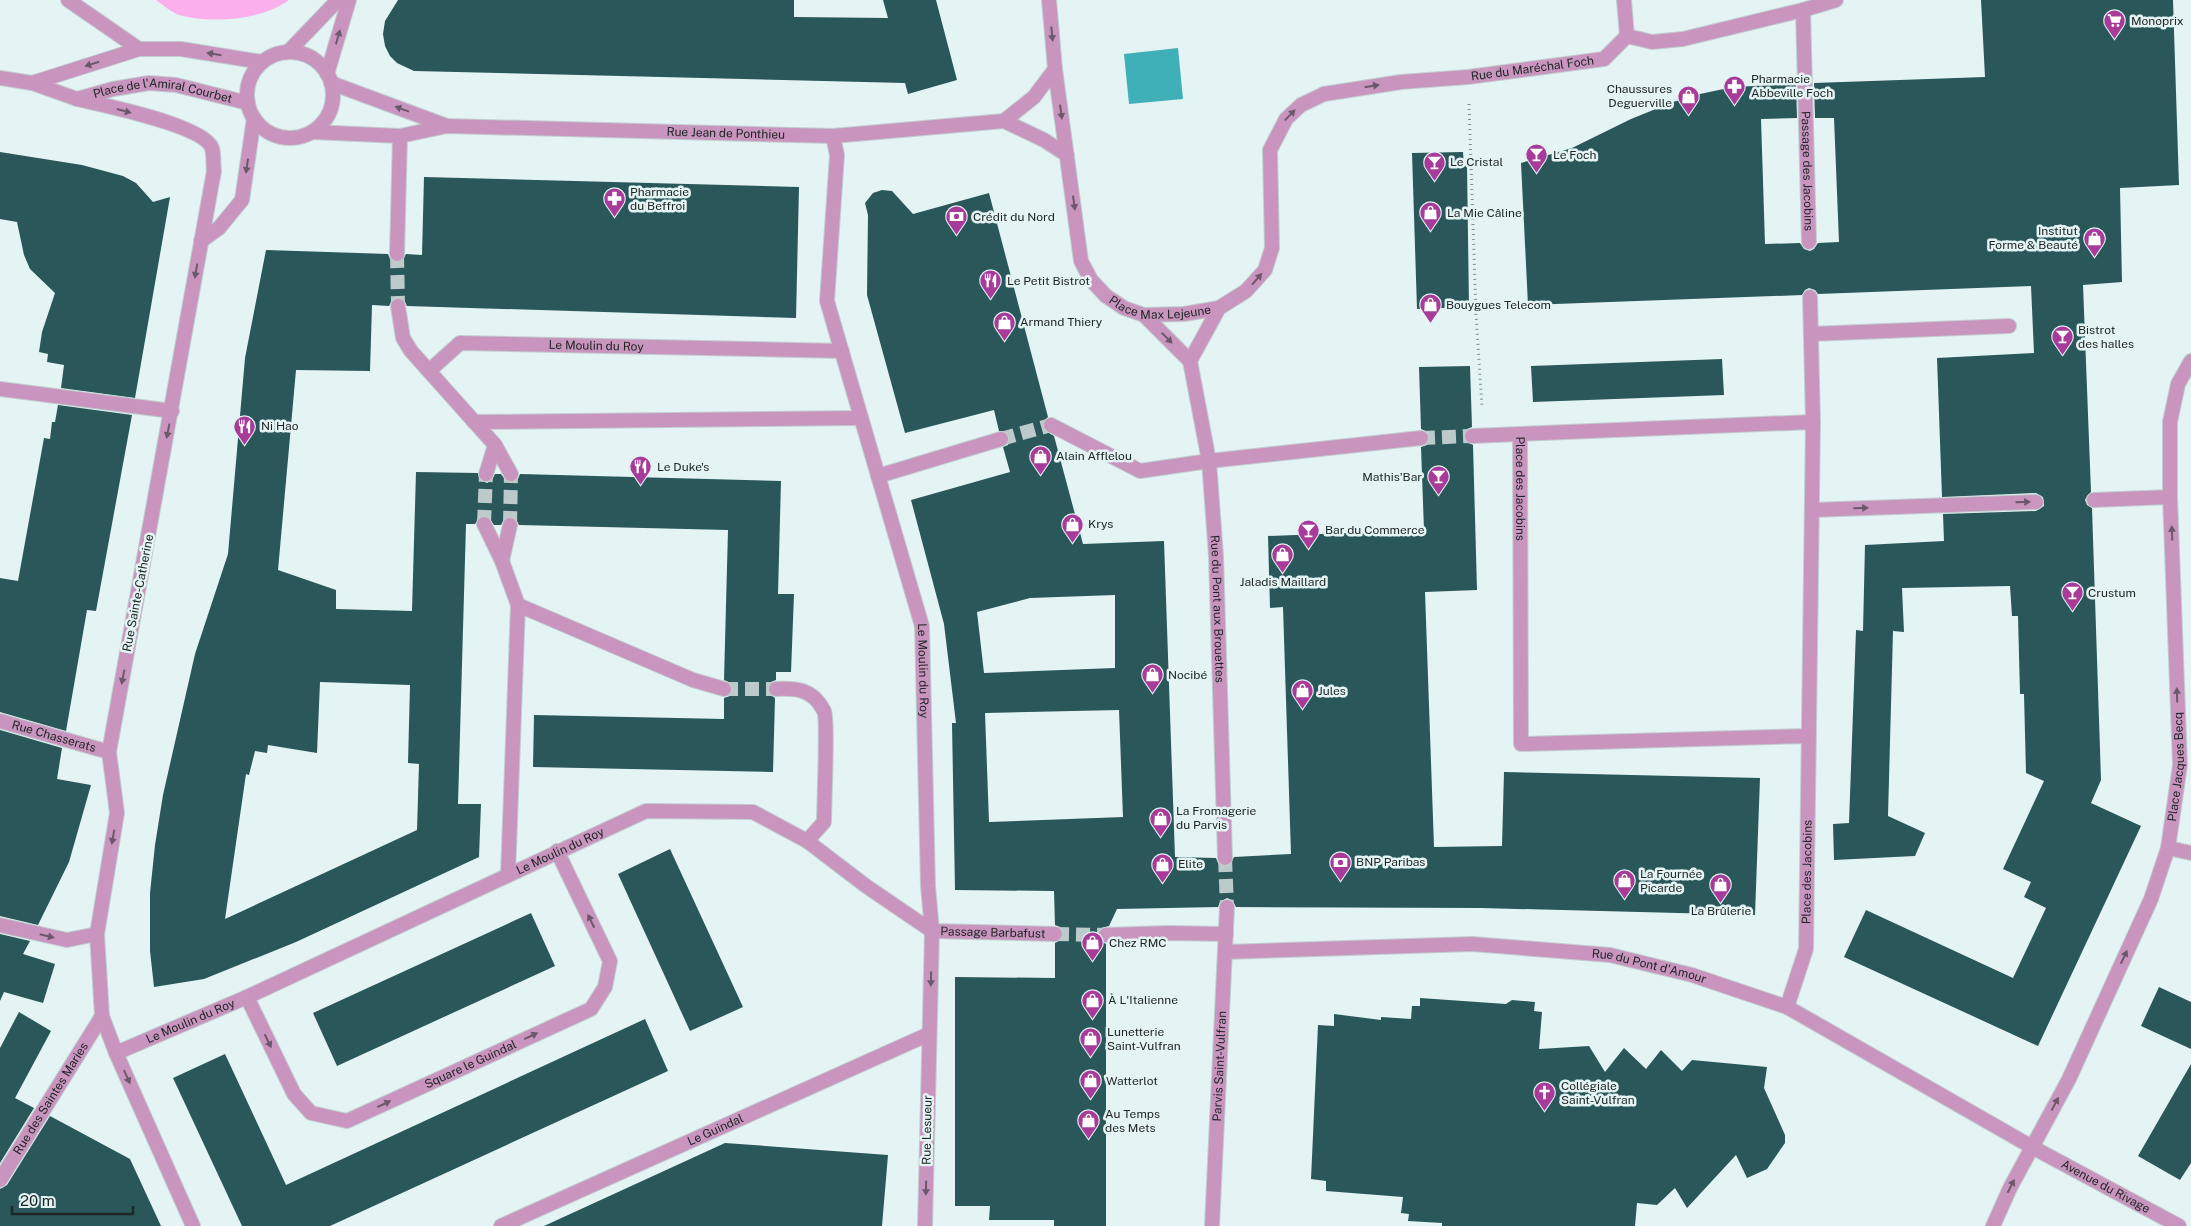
<svg xmlns="http://www.w3.org/2000/svg" width="2191" height="1226" font-family="'Public Sans',sans-serif">
  <rect width="100%" height="100%" fill="#e4f3f4"/>
  <!-- green -->
  <path fill="#fbafed" d="M156 0H289C262 20 211 24 179 15 171 12 163 5 156 0Z"/>
  <!-- water -->
  <path fill="#3fb0b8" d="M1178 48 1183 99 1129 104 1124 54Z"/>
  <!-- building -->
  <path fill="#2a575a" fill-rule="evenodd" d="M398 0H794V17L888 18 883 0H936L957 80 908 94 905 83 414 71 397 63 390 56 385 46 383 34 385 21Z
    M1981 0H2173L2179 185 2120 188 2122 282 2083 285 2091 492 2087 496 2085 500 2087 505 2092 508 2101 780 2091 803 2141 826 2038 1046 1844 957 1866 910 2013 978 2046 908 2024 897 2031 882 2003 869 2044 781 2026 773 2024 694H2020L2018 616H2012L2010 586 1902 588 1904 632 1893 631 1888 816 1925 833 1915 856 1834 860 1833 824 1849 823 1856 630 1863 631 1865 545 1944 541 1943 514 2036 511 2044 506 2043 497 2036 493 1942 497 1937 358 2034 353 2031 286 1818 294 1815 290 1809 288 1805 290 1802 295 1528 305 1521 163 1572 148 1631 119 1673 102 1700 94 1733 87 1796 84 1797 118 1761 119 1765 244 1800 243 1804 249 1810 251 1814 249 1818 243 1839 242 1834 118H1815L1814 83 1985 77Z
    M0 152 82 165 123 176 136 183 153 202 170 197 135 398 61 388 64 365 47 362 48 354 39 352 42 332 55 293 30 269 24 255 17 222 0 219Z
    M1463 152 1464 166H1467L1469 307 1417 309 1412 153Z
    M424 177 799 187 796 318 407 306 404 300 397 297 392 300 389 306 372 305 370 371 296 370 278 570 336 590V609L412 611 416 472 478 473 480 480 487 483 492 480 495 474H501L506 481 511 483 518 479 520 474 781 481 778 594H794L791 672H776V680L771 682 767 689 769 694 775 698 773 772 533 767 534 715 724 719V698L730 696 732 691 731 683 724 680 728 530 519 525 516 519 511 516 504 519 501 525H494L488 517 481 516 475 524H466L458 804H481L479 857 296 942 204 979 154 987 150 951V893L155 845 163 795 195 654 228 554 245 358 266 250 388 254 390 259 396 263 402 261 406 254 422 255ZM320 682 410 685 408 763 419 764 417 830 225 919 246 774 249 775 255 751 267 753 268 745 317 753Z
    M882 190 892 191 913 214 989 193 1048 417 1044 421 1042 426 1044 430 1054 436 1083 544 1164 541 1175 857 1216 858 1218 863 1225 867 1230 865 1234 857 1291 854 1283 607 1270 608 1268 536 1424 530 1421 447 1427 445 1430 438 1428 432 1421 429 1419 367 1470 366 1472 427 1467 429 1463 436 1465 441 1473 445 1477 590 1425 592 1434 847 1502 846 1504 772 1760 778 1755 915 1481 908 1236 907 1232 900 1227 898 1220 902 1218 907 1117 909 1109 926 1101 928 1097 935 1099 940 1106 944V1226H1054V1220H989L990 1206H955V977L1055 978V943L1062 939 1064 934 1060 927 1055 925 1054 891 955 890 952 723H956L944 624 911 500 1010 472 1003 447 1008 445 1009 437 1007 432 999 431 994 410 905 433 867 295 868 215 865 203 873 193ZM1115 595V668L984 673 977 612 1030 598ZM1119 710 1123 817 989 822 985 713Z
    M1722 359 1724 395 1533 402 1531 366Z
    M58 405 132 415 96 611 87 610 66 731 0 712V578L18 581 44 438 50 439 52 422H55Z
    M0 730 62 748 57 779 91 785 69 862 38 925 0 916Z
    M670 849 743 1007 690 1031 618 874Z
    M531 913 555 966 337 1066 313 1013Z
    M0 934 30 941 23 954 55 964 43 1003 4 992 0 1001Z
    M2159 987 2191 1002V1049L2141 1026Z
    M1420 998 1506 1004 1512 1000 1535 1002 1534 1011 1542 1012 1539 1049 1589 1046 1605 1072 1624 1048 1646 1069 1661 1050 1682 1071 1692 1060 1767 1067 1764 1088 1785 1135V1143L1767 1169 1747 1178 1736 1155 1687 1208 1675 1188 1657 1205 1637 1203 1635 1226H1442V1223L1408 1221 1409 1214 1401 1213 1403 1197 1326 1191V1181L1311 1179 1318 1025 1334 1026V1014L1381 1020V1017L1411 1019 1412 1006H1420Z
    M19 1012 51 1031 15 1098 34 1108 0 1163V1048Z
    M645 1019 668 1071 330 1226H242L173 1078 225 1054 286 1185Z
    M2191 1064V1163L2180 1180 2138 1156Z
    M50 1116 130 1159 161 1226H0V1189L7 1185Z
    M725 1143 888 1155 882 1226H544Z"/>
  <g fill="none" stroke-linecap="round" stroke-linejoin="round">
    <!-- pedestrian-tunnel -->
    <path stroke="#bdcacb" stroke-width="14" stroke-dasharray="14 7" stroke-linecap="butt" d="M1421 438 1472 436
      M1001 439 1051 425"/>
    <!-- minor-tunnel -->
    <path stroke="#bdcacb" stroke-width="14" stroke-dasharray="14 7" stroke-linecap="butt" d="M397 254 398 306
      M484 524 486 474
      M510 525 511 474
      M724 689H776
      M1055 934 1106 935"/>
    <!-- tertiary-tunnel -->
    <path stroke="#bdcacb" stroke-width="14" stroke-dasharray="14 7" stroke-linecap="butt" d="M1225 858 1227 907"/>
    <defs>
      <g id="service">
        <path id="s1" d="M1803 10 1809 242"/>
        <path d="M1810 297 1813 422"/>
        <path d="M1811 334 2009 326"/>
        <path d="M0 389 172 411"/>
        <path d="M2094 500 2170 497"/>
        <path d="M1812 510 2036 502"/>
        <path id="s2" d="M0 721 109 752"/>
      </g>
      <path id="pedestrian" d="M1051 425 1140 471 1209 461 1421 438
        M1472 436 1520 434
        M878 476 1001 439"/>
      <g id="minor">
        <path d="M68 0 139 49"/>
        <path d="M1624 0 1627 36"/>
        <path d="M1627 36 1652 42 1683 39 1803 10 1836 0"/>
        <path d="M288 52 338 0"/>
        <path d="M327 74 349 0"/>
        <path id="s3" d="M1324 94 1401 82 1468 77 1604 59 1627 36"/>
        <path d="M77 99C102 105 203 125 212 148 214 155 213 165 214 171L109 752 117 813 97 934 102 1016 116 1053 193 1226"/>
        <path id="s4" d="M833 136 837 155 827 301 922 626 928 886 932 931 925 1226"/>
        <path d="M201 241 219 228 242 200 254 118"/>
        <path d="M397 254 400 136"/>
        <path d="M398 306 403 338 411 351 495 445"/>
        <path id="s5" d="M429 371 460 343 842 351"/>
        <path d="M474 422 861 418"/>
        <path d="M486 474 495 445 511 474"/>
        <path d="M484 524 502 561 518 605 508 875"/>
        <path d="M502 561 510 525"/>
        <path d="M518 605 693 680 724 689"/>
        <path d="M776 689C797 688 813 689 824 711 828 719 824 806 824 822L807 841"/>
        <path d="M2168 848 2191 853"/>
        <path d="M0 925 67 940 97 934"/>
        <path id="s6" d="M932 931 1055 934"/>
        <path d="M1106 935 1168 933 1226 934"/>
        <path id="s7" d="M1225 952 1472 944 1610 955 1692 975 1787 1007 2032 1147 2179 1226"/>
        <path id="s8" d="M247 997 294 1094 311 1113 347 1121 591 1009 605 987 610 961 557 851"/>
        <path id="s9" d="M1787 1007 1806 949 1813 422 1520 434 1521 744 1809 736"/>
        <path id="s10" d="M116 1053 247 997 646 811 753 812 807 841 866 886 932 931"/>
        <path id="s11" d="M0 1180 102 1016"/>
        <path id="s12" d="M501 1226 929 1034"/>
        <path id="s13" d="M1993 1226 2010 1188 2069 1079 2151 899 2168 848 2180 765 2170 497V422L2178 384 2191 361"/>
      </g>
      <g id="tertiary">
        <path id="s14" d="M1049 0 1055 69 1081 261 1091 280 1106 296 1124 308 1144 315 1184 314 1219 308 1246 291 1265 270 1272 248 1270 150 1286 119 1301 105 1324 94"/>
        <circle cx="290" cy="95" r="43"/>
        <path id="s15" d="M0 78 32 83 77 99 113 89 149 83 176 85 248 103"/>
        <path d="M32 83 139 49H181L262 62"/>
        <path d="M331 83 447 126"/>
        <path d="M1004 121 1034 97 1055 69"/>
        <path id="s16" d="M312 132 400 136 447 126 833 136 1004 121 1044 140 1067 155"/>
        <path id="s17" d="M1144 315 1190 361 1209 461 1216 556 1225 858"/>
        <path d="M1190 361 1219 308"/>
        <path id="s18" d="M1212 1226 1227 907"/>
      </g>
    </defs>
    <!-- service casing -->
    <use href="#service" stroke="#c1cecf" stroke-width="16"/>
    <!-- pedestrian casing -->
    <use href="#pedestrian" stroke="#c1cecf" stroke-width="16"/>
    <!-- minor casing -->
    <use href="#minor" stroke="#c1cecf" stroke-width="16"/>
    <!-- tertiary casing -->
    <use href="#tertiary" stroke="#c1cecf" stroke-width="16"/>
    <!-- path -->
    <path stroke="#838d8e" stroke-width="3" stroke-dasharray="1 4" stroke-linecap="butt" d="M1469 104 1476 314 1482 407"/>
    <!-- service -->
    <use href="#service" stroke="#c995bf" stroke-width="14"/>
    <!-- pedestrian -->
    <use href="#pedestrian" stroke="#c995bf" stroke-width="14"/>
    <!-- minor -->
    <use href="#minor" stroke="#c995bf" stroke-width="14"/>
    <!-- tertiary -->
    <use href="#tertiary" stroke="#c995bf" stroke-width="14"/>
  </g>
  <!-- one-way arrows -->
  <defs><path id="oneway-solid" d="M-6-.8H1V-3.2L6.5 0L1 3.2V.8H-6Z" transform="scale(1.25)"/></defs>
  <g fill="#6c586b">
    <use href="#oneway-solid" transform="translate(1052 34) rotate(85)"/>
    <use href="#oneway-solid" transform="translate(338 37) rotate(-74)"/>
    <use href="#oneway-solid" transform="translate(214 54) rotate(-171)"/>
    <use href="#oneway-solid" transform="translate(92 64) rotate(162)"/>
    <use href="#oneway-solid" transform="translate(1372 86) rotate(-9)"/>
    <use href="#oneway-solid" transform="translate(402 109) rotate(-160)"/>
    <use href="#oneway-solid" transform="translate(124 111) rotate(15)"/>
    <use href="#oneway-solid" transform="translate(1061 112) rotate(82)"/>
    <use href="#oneway-solid" transform="translate(1290 115) rotate(-46)"/>
    <use href="#oneway-solid" transform="translate(247 166) rotate(98)"/>
    <use href="#oneway-solid" transform="translate(1074 203) rotate(82)"/>
    <use href="#oneway-solid" transform="translate(196 271) rotate(100)"/>
    <use href="#oneway-solid" transform="translate(1257 279) rotate(-49)"/>
    <use href="#oneway-solid" transform="translate(1167 338) rotate(45)"/>
    <use href="#oneway-solid" transform="translate(168 431) rotate(101)"/>
    <use href="#oneway-solid" transform="translate(2023 502) rotate(-2)"/>
    <use href="#oneway-solid" transform="translate(1861 508) rotate(-2)"/>
    <use href="#oneway-solid" transform="translate(2172 533) rotate(-92)"/>
    <use href="#oneway-solid" transform="translate(123 677) rotate(101)"/>
    <use href="#oneway-solid" transform="translate(2177 695) rotate(-92)"/>
    <use href="#oneway-solid" transform="translate(113 837) rotate(100)"/>
    <use href="#oneway-solid" transform="translate(591 921) rotate(-116)"/>
    <use href="#oneway-solid" transform="translate(47 936) rotate(13)"/>
    <use href="#oneway-solid" transform="translate(2124 957) rotate(-65)"/>
    <use href="#oneway-solid" transform="translate(931 979) rotate(91)"/>
    <use href="#oneway-solid" transform="translate(531 1036) rotate(-25)"/>
    <use href="#oneway-solid" transform="translate(268 1041) rotate(64)"/>
    <use href="#oneway-solid" transform="translate(127 1077) rotate(66)"/>
    <use href="#oneway-solid" transform="translate(384 1104) rotate(-25)"/>
    <use href="#oneway-solid" transform="translate(2055 1104) rotate(-62)"/>
    <use href="#oneway-solid" transform="translate(2011 1186) rotate(-63)"/>
    <use href="#oneway-solid" transform="translate(926 1188) rotate(91)"/>
  </g>
  <!-- icons -->
  <defs>
    <symbol id="supermarket-pin" viewBox="-11 -11 22 30"><path d="M0 17L-7.5 6A9.5 9.5 0 1 1 7.5 6Z" fill="#a83b9a" stroke="#e4f3f4"/><path d="M-6-5.5h2.5l.6 2H6L4.5 2H-2.5L-4.4-4H-6ZM-1.5 3.2a1.3 1.3 0 1 0 .1 0ZM3 3.2a1.3 1.3 0 1 0 .1 0Z" fill="#fff"/></symbol>
    <symbol id="pharmacy-pin" viewBox="-11 -11 22 30"><path d="M0 17L-7.5 6A9.5 9.5 0 1 1 7.5 6Z" fill="#a83b9a" stroke="#e4f3f4"/><path d="M-2-6h4v4h4v4h-4v4h-4v-4h-4v-4h4Z" fill="#fff"/></symbol>
    <symbol id="shop-pin" viewBox="-11 -11 22 30"><path d="M0 17L-7.5 6A9.5 9.5 0 1 1 7.5 6Z" fill="#a83b9a" stroke="#e4f3f4"/><path d="M-5-2.5h2.3a2.7 3.5 0 0 1 5.4 0H5L5.5 6h-11ZM-1.5-2.5h3a1.5 2.3 0 0 0-3 0Z" fill="#fff"/></symbol>
    <symbol id="bar-pin" viewBox="-11 -11 22 30"><path d="M0 17L-7.5 6A9.5 9.5 0 1 1 7.5 6Z" fill="#a83b9a" stroke="#e4f3f4"/><path d="M-6-5H6L.8 .8V4.5H3.5V6h-7V4.5H-.8V.8Z" fill="#fff"/></symbol>
    <symbol id="bank-pin" viewBox="-11 -11 22 30"><path d="M0 17L-7.5 6A9.5 9.5 0 1 1 7.5 6Z" fill="#a83b9a" stroke="#e4f3f4"/><path d="M-6-4H6V4H-6ZM0-2.3a2.3 2.3 0 1 0 0 4.6a2.3 2.3 0 1 0 0-4.6Z" fill="#fff"/></symbol>
    <symbol id="restaurant-pin" viewBox="-11 -11 22 30"><path d="M0 17L-7.5 6A9.5 9.5 0 1 1 7.5 6Z" fill="#a83b9a" stroke="#e4f3f4"/><path d="M-5-6h1v4h1v-4h1v4h1v-4h1v5L-1.5 .5V6h-2V.5L-5-1ZM5-6V6H3V1.5H1.5Q1.5-4 5-6Z" fill="#fff"/></symbol>
    <symbol id="church-pin" viewBox="-11 -11 22 30"><path d="M0 17L-7.5 6A9.5 9.5 0 1 1 7.5 6Z" fill="#a83b9a" stroke="#e4f3f4"/><path d="M-1.2-6h2.4v3.5h3.3v2.4h-3.3V6h-2.4V-.1h-3.3v-2.4h3.3Z" fill="#fff"/></symbol>
  </defs>
  <g fill-rule="evenodd">
    <use href="#supermarket-pin" x="2102" y="8" width="25" height="34"/>
    <use href="#pharmacy-pin" x="1722" y="74" width="25" height="34"/>
    <use href="#shop-pin" x="1676" y="84" width="25" height="34"/>
    <use href="#bar-pin" x="1524" y="142" width="25" height="34"/>
    <use href="#bar-pin" x="1422" y="150" width="25" height="34"/>
    <use href="#pharmacy-pin" x="602" y="186" width="25" height="34"/>
    <use href="#shop-pin" x="1418" y="200" width="25" height="34"/>
    <use href="#bank-pin" x="944" y="204" width="25" height="34"/>
    <use href="#shop-pin" x="2082" y="226" width="25" height="34"/>
    <use href="#restaurant-pin" x="978" y="268" width="25" height="34"/>
    <use href="#shop-pin" x="1418" y="292" width="25" height="34"/>
    <use href="#shop-pin" x="992" y="310" width="25" height="34"/>
    <use href="#bar-pin" x="2050" y="324" width="25" height="34"/>
    <use href="#restaurant-pin" x="232" y="414" width="25" height="34"/>
    <use href="#shop-pin" x="1028" y="444" width="25" height="34"/>
    <use href="#restaurant-pin" x="628" y="454" width="25" height="34"/>
    <use href="#bar-pin" x="1426" y="464" width="25" height="34"/>
    <use href="#shop-pin" x="1060" y="512" width="25" height="34"/>
    <use href="#bar-pin" x="1296" y="518" width="25" height="34"/>
    <use href="#shop-pin" x="1270" y="542" width="25" height="34"/>
    <use href="#bar-pin" x="2060" y="580" width="25" height="34"/>
    <use href="#shop-pin" x="1140" y="662" width="25" height="34"/>
    <use href="#shop-pin" x="1290" y="678" width="25" height="34"/>
    <use href="#shop-pin" x="1148" y="806" width="25" height="34"/>
    <use href="#bank-pin" x="1328" y="850" width="25" height="34"/>
    <use href="#shop-pin" x="1150" y="852" width="25" height="34"/>
    <use href="#shop-pin" x="1612" y="868" width="25" height="34"/>
    <use href="#shop-pin" x="1708" y="872" width="25" height="34"/>
    <use href="#shop-pin" x="1080" y="930" width="25" height="34"/>
    <use href="#shop-pin" x="1080" y="988" width="25" height="34"/>
    <use href="#shop-pin" x="1078" y="1026" width="25" height="34"/>
    <use href="#shop-pin" x="1078" y="1068" width="25" height="34"/>
    <use href="#church-pin" x="1532" y="1080" width="25" height="34"/>
    <use href="#shop-pin" x="1076" y="1108" width="25" height="34"/>
  </g>
  <g text-anchor="middle" stroke-width="5" stroke-linejoin="round" paint-order="stroke">
    <!-- poi labels -->
    <g font-size="12" fill="#202626" stroke="#e4f3f4" text-anchor="start">
      <text x="2131" y="25">Monoprix</text>
      <text x="1751" y="83">Pharmacie<tspan x="1751" dy="14">Abbeville Foch</tspan></text>
      <text x="1672" y="93" text-anchor="end">Chaussures<tspan x="1672" dy="14">Deguerville</tspan></text>
      <text x="1553" y="159">Le Foch</text>
      <text x="1450" y="166">Le Cristal</text>
      <text x="630" y="196">Pharmacie<tspan x="630" dy="14">du Beffroi</tspan></text>
      <text x="1447" y="217">La Mie Câline</text>
      <text x="973" y="221">Crédit du Nord</text>
      <text x="2078" y="235" text-anchor="end">Institut<tspan x="2078" dy="14">Forme &amp; Beauté</tspan></text>
      <text x="1007" y="285">Le Petit Bistrot</text>
      <text x="1446" y="309">Bouygues Telecom</text>
      <text x="1020" y="326">Armand Thiery</text>
      <text x="2078" y="334">Bistrot<tspan x="2078" dy="14">des halles</tspan></text>
      <text x="261" y="430">Ni Hao</text>
      <text x="1056" y="460">Alain Afflelou</text>
      <text x="657" y="471">Le Duke's</text>
      <text x="1422" y="481" text-anchor="end">Mathis'Bar</text>
      <text x="1088" y="528">Krys</text>
      <text x="1325" y="534">Bar du Commerce</text>
      <text x="1283" y="586" text-anchor="middle">Jaladis Maillard</text>
      <text x="2088" y="597">Crustum</text>
      <text x="1168" y="679">Nocibé</text>
      <text x="1318" y="695">Jules</text>
      <text x="1176" y="815">La Fromagerie<tspan x="1176" dy="14">du Parvis</tspan></text>
      <text x="1356" y="866">BNP Paribas</text>
      <text x="1178" y="868">Elite</text>
      <text x="1640" y="878">La Fournée<tspan x="1640" dy="14">Picarde</tspan></text>
      <text x="1721" y="915" text-anchor="middle">La Brûlerie</text>
      <text x="1109" y="947">Chez RMC</text>
      <text x="1108" y="1004">À L'Italienne</text>
      <text x="1107" y="1036">Lunetterie<tspan x="1107" dy="14">Saint-Vulfran</tspan></text>
      <text x="1106" y="1085">Watterlot</text>
      <text x="1561" y="1090">Collégiale<tspan x="1561" dy="14">Saint-Vulfran</tspan></text>
      <text x="1105" y="1118">Au Temps<tspan x="1105" dy="14">des Mets</tspan></text>
    </g>
    <!-- street labels -->
    <g font-size="12" fill="#202626" stroke="#e4f3f4">
      <text dy="4" stroke="none"><textPath href="#s3" startOffset="210">Rue du Maréchal Foch</textPath></text>
      <text dy="4" stroke="none"><textPath href="#s15" startOffset="168">Place de l'Amiral Courbet</textPath></text>
      <text dy="4" stroke="none"><textPath href="#s16" startOffset="415">Rue Jean de Ponthieu</textPath></text>
      <text dy="4" stroke="none"><textPath href="#s1" startOffset="161">Passage des Jacobins</textPath></text>
      <text dy="4" stroke="none"><textPath href="#s14" startOffset="364">Place Max Lejeune</textPath></text>
      <text dy="4" stroke="none"><textPath href="#s5" startOffset="178">Le Moulin du Roy</textPath></text>
      <text dy="4" stroke="none"><textPath href="#s9" startOffset="936">Place des Jacobins</textPath></text>
      <text transform="translate(138 593) rotate(-79)" y="4">Rue Sainte-Catherine</text>
      <text dy="4" stroke="none"><textPath href="#s17" startOffset="315">Rue du Pont aux Brouettes</textPath></text>
      <text dy="4" stroke="none"><textPath href="#s4" startOffset="549">Le Moulin du Roy</textPath></text>
      <text dy="4" stroke="none"><textPath href="#s2" startOffset="56">Rue Chasserats</textPath></text>
      <text dy="4" stroke="none"><textPath href="#s13" startOffset="499">Place Jacques Becq</textPath></text>
      <text dy="4" stroke="none"><textPath href="#s10" startOffset="488">Le Moulin du Roy</textPath></text>
      <text dy="4" stroke="none"><textPath href="#s9" startOffset="138">Place des Jacobins</textPath></text>
      <text dy="4" stroke="none"><textPath href="#s6" startOffset="61">Passage Barbafust</textPath></text>
      <text dy="4" stroke="none"><textPath href="#s7" startOffset="426">Rue du Pont d'Amour</textPath></text>
      <text dy="4" stroke="none"><textPath href="#s10" startOffset="81">Le Moulin du Roy</textPath></text>
      <text dy="4" stroke="none"><textPath href="#s8" startOffset="306">Square le Guindal</textPath></text>
      <text dy="4" stroke="none"><textPath href="#s18" startOffset="160">Parvis Saint-Vulfran</textPath></text>
      <text dy="4" stroke="none"><textPath href="#s11" startOffset="96">Rue des Saintes Maries</textPath></text>
      <text dy="4" stroke="none"><textPath href="#s12" startOffset="235">Le Guindal</textPath></text>
      <text transform="translate(927 1130) rotate(-89)" y="4">Rue Lesueur</text>
      <text dy="4" stroke="none"><textPath href="#s7" startOffset="936">Avenue du Rivage</textPath></text>
    </g>
  </g>
  <!-- scale -->
  <path d="M12 1206v8h121v-8" fill="none" stroke="#202626" stroke-width="2.5"/>
  <text x="20" y="1206" font-size="15" fill="#202626" stroke="#e4f3f4" stroke-width="4" paint-order="stroke">20 m</text>
</svg>
